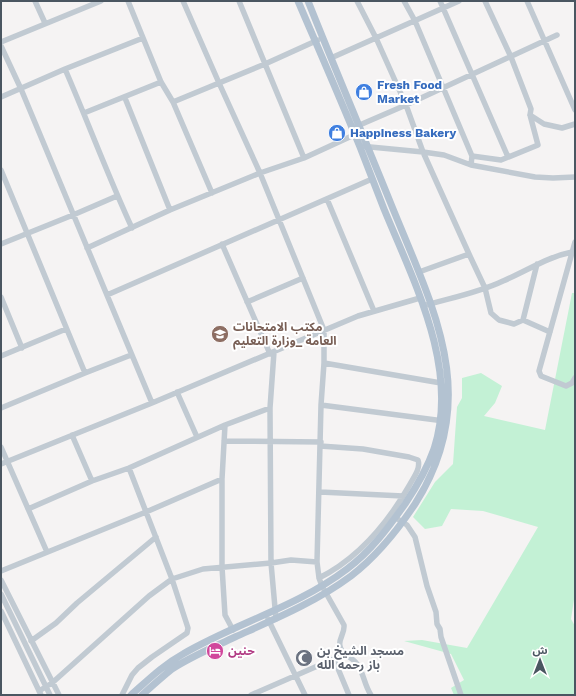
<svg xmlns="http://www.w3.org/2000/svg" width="576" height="696" font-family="'Work Sans','Noto Sans Arabic',sans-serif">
  <rect width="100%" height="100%" fill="#f5f3f3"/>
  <!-- green -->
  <path fill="#c3f1d5" d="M572 293H575V593L571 619 575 626V695H454L451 688 464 680 451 654 404 641 422 640 467 648 538 527 483 511 451 509 442 526 425 529 413 517 435 482 453 464 457 407 462 398V378L481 373 502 386 495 403 484 416 545 430Z"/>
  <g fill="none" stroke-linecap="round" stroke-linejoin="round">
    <!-- minor -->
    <path stroke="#c1cad2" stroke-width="5.5" d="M35 1 45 23
      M128 1 161 82 173 102 212 193
      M183 1 219 83 260 173 324 330V363L321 405 317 562 319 578 322 586 344 625C345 634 338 639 340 646 341 655 353 657 357 664 364 673 364 685 371 695
      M239 1 304 158
      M357 1 376 38 406 105 423 152 469 254 485 288 491 313 499 320 514 324 523 320
      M404 1 415 21 472 156 471 165
      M440 1 508 157
      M527 1 575 110
      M1 42 101 1
      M1 46 21 89 152 403
      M331 58 459 1
      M65 69C88 122 108 176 132 228
      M1 97 65 69 143 38
      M125 98 170 210
      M173 102 265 64 318 40
      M84 113 161 82
      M530 115 544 124 562 128 575 124
      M355 127 406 105 557 35
      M360 146 423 152 444 155 471 165 535 177 553 178 575 177
      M472 156 501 160 538 145 530 115 531 109 511 57 485 1
      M1 170 85 373
      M327 199 374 311
      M575 242 539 371 541 376 566 386 572 383 575 378
      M1 244 73 215 117 196
      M222 244 270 354
      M87 248 170 210 260 173 304 158 354 135
      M537 264 523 320 550 332
      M419 272 469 254
      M107 295 372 179
      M1 297 22 348
      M247 302 303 278
      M423 306C450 298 478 293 503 281 527 271 547 257 572 252
      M274 352 270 408 271 563 276 619
      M1 356 66 329
      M324 363 441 383
      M177 392 197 437
      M321 405 444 421
      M1 408 85 373 131 355
      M225 425 222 479V567L225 615 233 630
      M72 435 92 481
      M224 441 321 442
      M1 447 47 552
      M1 464 152 403 358 316 420 298
      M320 492 403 496
      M28 509 92 481 129 468 225 425 270 408
      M396 518 407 525 415 537 427 586 436 612 437 624 440 629 441 637 461 695
      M1 571 146 512 222 479
      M319 578C359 558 387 524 409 486 413 478 421 469 418 460L409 457 363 449 320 446
      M1 580 59 695
      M1 594 50 695
      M1 611 41 695
      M268 619 305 695
      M31 641 56 623 77 603 156 537
      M334 659 349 695
      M39 691 52 683 149 596 172 579 203 569 271 563 291 560 317 562
      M122 695 132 675 138 668 152 657 187 633 188 628 172 579 129 468
      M251 695 345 654"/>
    <!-- major -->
    <path stroke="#b3c2d1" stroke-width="7" d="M131 695C148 680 163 665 183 654 236 623 297 607 347 569 371 551 388 528 405 504 417 486 427 469 434 449 460 369 414 282 384 209 376 188 368 168 360 147 340 98 319 50 298 1
      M142 695C152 686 162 677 172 669 192 656 214 647 235 637 275 619 316 602 351 576 377 556 397 531 415 504 483 398 433 308 391 204 364 137 335 69 308 1"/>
  </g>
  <!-- icons -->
  <defs>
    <symbol id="shop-disc" viewBox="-11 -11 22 22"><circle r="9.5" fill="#3f7fe0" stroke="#fff"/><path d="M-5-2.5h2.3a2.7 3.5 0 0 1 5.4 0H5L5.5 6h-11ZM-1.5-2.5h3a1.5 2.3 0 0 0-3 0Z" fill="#fff"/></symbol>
    <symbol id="school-disc" viewBox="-11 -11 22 22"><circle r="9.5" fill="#8d6e63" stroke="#fff"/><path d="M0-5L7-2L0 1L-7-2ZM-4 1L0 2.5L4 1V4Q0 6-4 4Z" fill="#fff"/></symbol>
    <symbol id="hotel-disc" viewBox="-11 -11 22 22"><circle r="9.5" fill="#d1479c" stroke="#fff"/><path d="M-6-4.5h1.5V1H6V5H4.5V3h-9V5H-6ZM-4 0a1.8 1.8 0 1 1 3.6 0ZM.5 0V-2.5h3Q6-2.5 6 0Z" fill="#fff"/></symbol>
    <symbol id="mosque-disc" viewBox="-11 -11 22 22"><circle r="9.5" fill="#6b7280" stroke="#fff"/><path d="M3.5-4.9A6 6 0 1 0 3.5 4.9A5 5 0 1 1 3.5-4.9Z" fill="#fff"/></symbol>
  </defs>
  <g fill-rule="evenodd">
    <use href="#shop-disc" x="354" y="82" width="20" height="20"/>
    <use href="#shop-disc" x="327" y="123" width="20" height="20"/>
    <use href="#school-disc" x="210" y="324" width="20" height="20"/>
    <use href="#hotel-disc" x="205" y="641" width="20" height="20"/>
    <use href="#mosque-disc" x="294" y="648" width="20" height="20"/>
  </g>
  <g text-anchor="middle" stroke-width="4" stroke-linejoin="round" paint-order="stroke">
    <!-- shop labels -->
    <g font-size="12" font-weight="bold" fill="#366cbe" stroke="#fff" text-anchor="start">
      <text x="377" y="89">Fresh Food<tspan x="377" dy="14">Market</tspan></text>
      <text x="350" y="137">Happiness Bakery</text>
    </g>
    <!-- education labels -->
    <g font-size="12" font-weight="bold" fill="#785e54" stroke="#fff" text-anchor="start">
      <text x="233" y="331">مكتب الامتحانات<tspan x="233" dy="14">العامة _وزارة التعليم</tspan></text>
    </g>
    <!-- hotel labels -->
    <g font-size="12" font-weight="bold" fill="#b23c85" stroke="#fff" text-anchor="start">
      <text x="228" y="655">حنين</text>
    </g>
    <!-- worship labels -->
    <g font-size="12" font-weight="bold" fill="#5b616d" stroke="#fff" text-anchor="start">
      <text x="317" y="655">مسجد الشيخ بن<tspan x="317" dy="14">باز رحمه الله</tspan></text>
    </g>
  </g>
  <!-- border -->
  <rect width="576" height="696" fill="none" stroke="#4a5661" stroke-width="4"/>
  <!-- north arrow -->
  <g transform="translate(540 660)" stroke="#ffffff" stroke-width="3" paint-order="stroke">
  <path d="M0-3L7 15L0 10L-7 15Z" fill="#4a5661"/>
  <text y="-6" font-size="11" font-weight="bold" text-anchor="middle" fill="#4a5661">ش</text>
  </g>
</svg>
